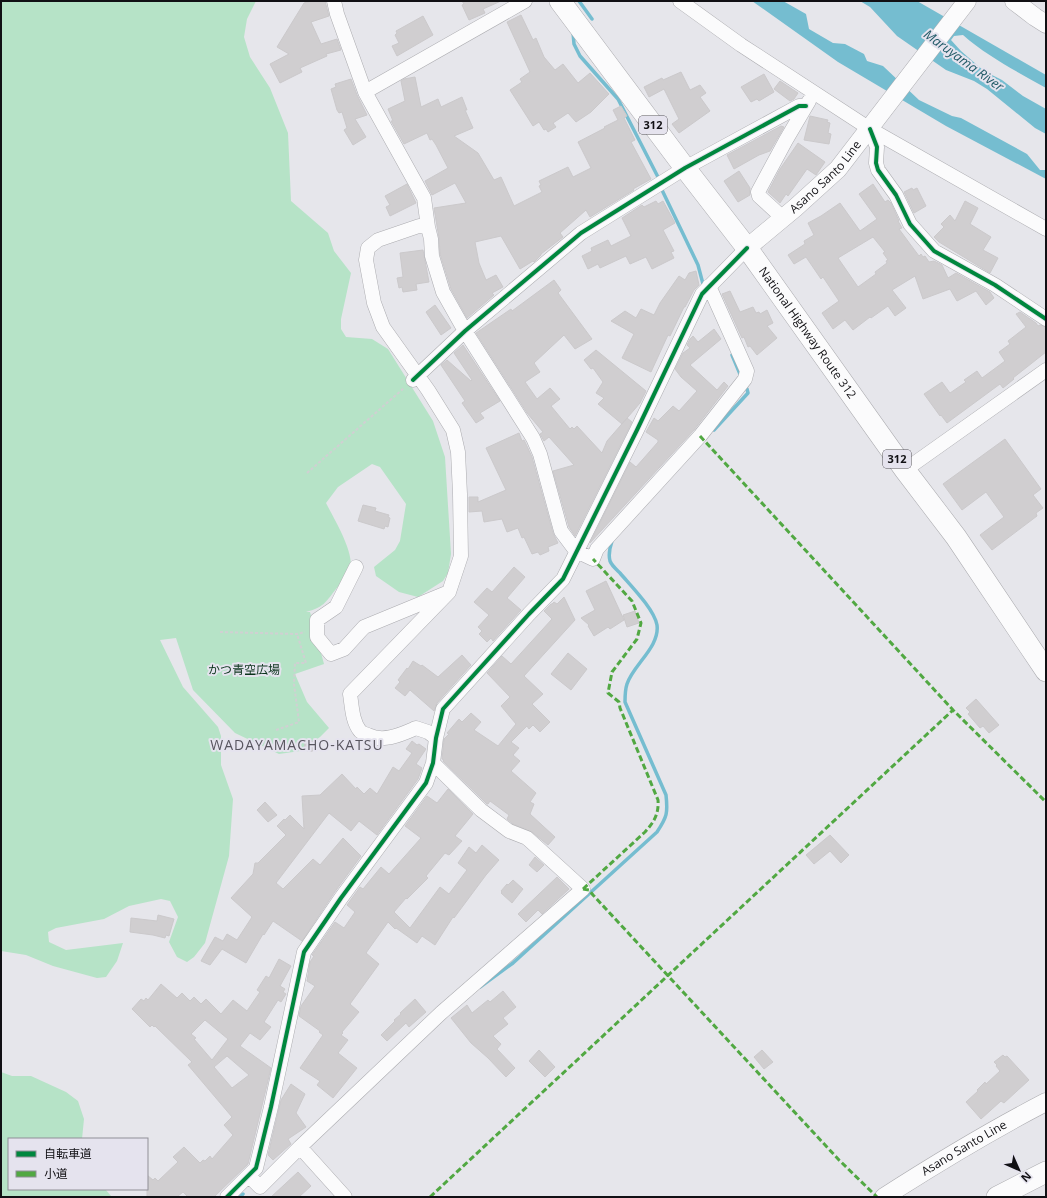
<svg xmlns="http://www.w3.org/2000/svg" width="1047" height="1198" font-family="'Open Sans','Noto Sans JP',sans-serif">
  <rect width="100%" height="100%" fill="#e6e6eb"/>
  <!-- green -->
  <path fill="#b6e3c7" d="M1 1H256L247 19 244 37 250 57 270 88 288 133 291 201 328 233 334 251 351 273 341 319V329L346 337 372 339 388 349 433 421 445 457 451 554 448 573 443 581 418 597 399 592 376 576 374 567 395 550 400 541 406 504 380 467 372 464 338 487 326 503C334 519 356 554 350 572 347 578 340 584 336 589 325 603 324 607 306 612H310L324 664 295 674 307 702 329 728 320 737 300 751 279 754 235 733 193 690 176 638 160 640 183 687 218 727 221 736V765L233 799 229 856 205 943 194 957 187 962 177 957 169 942 178 917 170 901 161 899 129 906 104 919 56 928 48 932 49 942 66 950 123 943 117 961 106 977 97 978 53 966 26 955 1 951Z
    M1 1072 12 1076H31L66 1092 78 1101 84 1119 82 1139H9V1189H105L112 1197H1Z"/>
  <!-- water -->
  <path fill="#75bdd0" d="M752 1H783L806 14 809 29 833 43 845 44 864 54 867 61 883 66 919 100 952 116 961 118 1027 154 1040 170H1046V179L946 126 838 62Z
    M860 1H917L1046 75V88C1018 72 988 57 963 35L954 36 951 40 961 51 984 71 1002 80 1023 96 1046 109V134L1035 128 987 89 974 81 946 70 897 36 870 7Z"/>
  <g fill="none" stroke-linecap="round" stroke-linejoin="round">
    <!-- stream -->
    <path stroke="#75bdd0" stroke-width="3.5" d="M579 1 592 19
      M573 32 574 44 580 56 618 99 659 179
      M662 190 698 265 703 284
      M732 355 740 374
      M714 430 748 393 747 389
      M480 987 513 963 657 832C667 817 668 813 666 795L625 702C625 696 625 690 627 684 633 665 660 647 657 625 654 609 631 586 620 573 617 570 612 566 610 561 608 554 610 547 612 541
      M240 1197 243 1194"/>
  </g>
  <!-- building -->
  <path fill="#d0ced0" stroke="#cbc9cb" fill-rule="evenodd" d="M311 1H325L329 16 311 22 321 44 337 39 341 50 326 54 327 56 300 68 302 72 280 83 270 64 289 54 277 47 304 3Z
    M462 1H501L483 9 485 13 469 20 462 5 464 4Z
    M521 15 533 40 536 38 544 57 555 70 563 64 578 83 590 73 609 94 591 112 576 122 568 113 553 123 556 127 548 132 546 129 544 130 539 122 533 126 510 90 522 82 520 79 530 72 507 22Z
    M423 16 433 35 397 56 392 46 399 43 395 35 397 33 396 31Z
    M681 72 690 90 700 85 706 93 700 97 710 111 679 133 672 124 679 119 664 89 649 97 644 87 662 78 663 80Z
    M764 74 774 92 759 101 757 99 751 102 741 87Z
    M415 77 421 107 438 99 441 107 462 97 467 110H465L473 128 454 136 478 153 494 180 501 177 514 206 542 192 539 186 541 185 539 181 568 167 573 177 591 168 578 142 605 128 604 127 618 120 613 110 621 106 627 116 624 118 635 140 631 142 651 179 633 189 634 190 590 217 586 210 560 233 563 237 541 254V255L534 262 533 261 520 269 501 236 475 242 479 263 486 280 496 275 503 287 492 293 494 295 467 318 451 289 440 254 439 238 434 208 466 203 455 183 432 195 425 181 448 168 436 145 432 139 430 140 427 133 404 144 391 121H393L388 109 405 101 401 81 404 79Z
    M351 79 357 95 367 115 355 119 366 137 353 145 344 130 347 128 342 112 339 113 337 110 331 89 336 87 335 84Z
    M780 81 798 93 794 99 790 101 774 89Z
    M810 116 828 120 827 122 830 123 828 133 831 134 829 144 804 140Z
    M781 126 784 127 770 151 759 155 734 169 727 155Z
    M798 143 825 162 816 175 807 169 788 196 786 194 780 203 768 192 780 169Z
    M739 171 750 188V195L738 202 724 181Z
    M407 184 416 203 390 216 386 207 390 205 385 196Z
    M873 184 885 202 888 200 891 203 899 221H898L902 228 899 229 919 256 921 254 923 257 925 256 929 262 934 261 942 265 948 278 956 273 990 292 994 298 986 305 976 291 957 301 950 289 923 299 915 276 892 290 906 308 895 316 888 306 871 318 870 317 853 330 845 320 833 329 822 313 839 301 823 277 821 279 806 257 794 264 788 255 805 244 804 241 814 235 808 223 821 216 840 203 860 231 877 219 859 194ZM873 237 885 252 883 253 888 260 886 261 887 263 875 272 876 274 858 287 838 258Z
    M912 188 913 190 917 188 926 206 914 213 904 192Z
    M656 201 658 204 663 201 675 223 663 230 674 251 671 252 674 258 652 269 646 257 630 264 626 256 600 268 598 264 588 269 582 256 592 251 591 248 608 240 611 246 631 236 622 218 642 205 644 207Z
    M965 201 978 208 970 224 991 237 983 250 998 258 990 273 939 242 934 237 944 227 941 224 950 215 955 221Z
    M423 250 429 282 416 284 417 290 403 292 402 287 399 288 397 278 403 277 400 253Z
    M696 271 699 285 694 290 685 307H684L670 336 668 335 651 372 622 358 634 334 611 321 625 311 636 318 641 309 654 315 660 303 679 276 685 280 689 273Z
    M554 280 561 290 558 293 592 339 575 349 564 335 534 363 540 372 525 382 537 399 550 388 560 399 551 406 570 429 572 427 574 429 577 426 602 453 607 441 627 418 632 422 575 536 569 527 553 471 574 465 549 437 544 441 540 434 543 432 527 413 476 333 511 309 512 311Z
    M730 291 740 312 753 307 756 313 759 312 760 314 767 310 773 323 767 326 777 338 757 355 750 346 748 347 744 337 742 338 722 294Z
    M435 305 451 328 441 335 426 312Z
    M1020 312 1036 323 1038 326 1040 325 1046 327V352L1013 378 1014 379 1003 388 1000 384 947 423 941 415 940 416 924 394 942 382 950 393 966 382 964 380 977 371 982 378 1005 361 999 352 1010 344 1008 341 1026 327 1016 314Z
    M714 329 721 339 690 365 717 390 724 382 728 386 694 430 590 543 630 462 636 467 658 442V440L646 432 654 418 658 421 673 406 679 411 697 391 681 377 675 369 683 353 690 348 687 345 690 339 693 336 698 342Z
    M463 345 500 401 480 413 484 418 476 423 462 403 465 401 441 365 447 360 471 381 472 380 454 353Z
    M596 350 646 391 640 403 622 424 598 404 604 398 596 393 603 382 593 368 591 369 584 360Z
    M519 433 522 441 524 440 525 442 532 457 553 533 558 543 548 547 549 551 540 555 538 552 532 554 524 537 522 538 518 528 507 532 502 519 484 522 482 511 469 512V497H478V502L506 490 486 448Z
    M1005 439 1041 489 1033 495 1043 508 1036 513 1037 516 992 550 980 535 1004 517 986 492 962 510 943 484Z
    M363 505 376 508 375 511 389 515 388 517 390 518 388 527 385 526 384 529 358 521Z
    M514 567 525 577 507 598 521 610 493 641 491 638 487 642 479 634 482 631 478 627 489 615 474 602 487 588 492 592Z
    M606 581 624 620 610 629 608 627 594 636 588 626 589 625 581 618 595 610 586 591Z
    M564 597 575 620 524 676 543 694 532 704 550 722 540 732 533 725 529 729 527 726 511 742 519 748 513 755 520 761 511 771 536 793 530 802 534 804 530 814 555 837 548 845 532 832 513 824 507 819 509 815 490 801 488 804H487L443 761 444 760 442 759 444 739 449 734 447 733 459 719 462 722 471 713 481 722 474 730 498 746 516 724 501 706 510 697 487 673 502 656 511 664 552 619 544 611 551 604H552L554 602 557 604Z
    M635 611 639 623 627 627 623 615Z
    M568 653 587 669 571 690 551 674Z
    M462 655 471 665 437 703 434 711 410 690 405 696 395 688 400 682 398 680 407 668 408 669 413 661 421 666 422 665 438 677Z
    M976 699 999 725 989 733 983 726 980 728 968 714 970 712 966 708Z
    M304.5 746a5.5 5.5 0 1 1 11 0a5.5 5.5 0 1 1-11 0Z
    M412 741 417 745 419 744 426 749 416 764 422 768 418 779 377 835 359 821 351 831 329 813 276 883 283 889 313 859 320 865 343 838 361 856 334 893 302 941 273 921 264 935 263 934 246 963 222 949 210 965 201 961 215 937 223 941 227 934 237 940 252 917 231 898 253 874 255 863H258L286 835 277 826 284 819 285 820 290 815 304 829 302 796 320 795 342 774 356 789 357 787 364 794 370 788 377 794 393 767 399 771 412 753 406 749Z
    M448 789 473 814 455 836 462 841 449 855 445 853 426 876 428 878 407 899 406 898 394 912 410 928 440 887 449 894 467 870 458 863 469 847 476 853 482 845 499 860 486 875 454 918 453 917 435 945 422 936 417 943 396 928 395 929 388 922 366 953 379 964 350 1004 359 1012 342 1032 343 1033 341 1035 348 1040 338 1053 357 1068 333 1098 317 1085 320 1081 300 1068 323 1035 319 1032 320 1031 299 1016 301 1006 315 986 307 981 310 962 314 956 312 955 335 922 344 928 355 912 347 905 360 887 363 889 381 867 389 874 421 838 405 826 427 796 437 803Z
    M265 802 277 815 268 822 257 810Z
    M830 835 849 855 841 863 830 851 814 864 806 855Z
    M535 857 544 865 537 872 529 865Z
    M557 877 569 889 542 914 538 910 526 922 518 914Z
    M513 880 523 889 512 903 501 893 502 892 501 891 507 884 508 885Z
    M158 915 174 919 169 936 166 935 165 938 153 935 130 932 131 918 157 921Z
    M279 959 291 966 280 986 285 989 283 992 286 994 281 1002 278 1000 264 1022 271 1027 260 1040 250 1033 240 1046 271 1068 248 1164 214 1197H188L183 1192 177 1197H147V1175L153 1180 155 1178 158 1181 178 1162 173 1157 184 1147 200 1163 203 1160 205 1161 210 1156 212 1159 233 1135 224 1125 232 1117 188 1065 192 1062 155 1026 154 1027 152 1025 150 1027 132 1009 141 999 144 1001 146 998 148 1000 161 984 177 998 182 993 190 1001 194 997 201 1004 206 999 221 1014 233 1000 247 1011 260 992 257 990 266 976 269 978ZM205 1020 228 1039 212 1060 194 1039 196 1038 191 1034ZM227 1056 249 1075 232 1088 214 1067Z
    M503 991 516 1007 503 1018 508 1024 493 1036 501 1044 497 1049 515 1068 506 1077 488 1058 471 1043 451 1018 467 1005 472 1013 488 1000 490 1002Z
    M415 999 426 1012 409 1027 406 1023 387 1041 381 1035 395 1021 394 1020 401 1014 400 1013Z
    M539 1050 555 1067 545 1077 529 1061Z
    M762 1050 773 1062 764 1069 754 1057Z
    M1003 1055 1005 1057 1007 1056 1029 1080 1004 1103 1001 1101 981 1119 966 1102 978 1091 977 1090 985 1082 986 1084 1000 1071 996 1066 997 1065 994 1062Z
    M291 1084 305 1094 296 1113 306 1127 288 1139 291 1144 273 1160 268 1155 281 1100Z
    M298 1172 311 1186 299 1197H271Z"/>
  <g fill="none" stroke-linecap="round" stroke-linejoin="round">
    <defs>
      <path id="minor" d="M334 1 337 14 365 92 424 198 428 227 431 239 432 256 443 292 465 331 533 438 540 454 561 531 576 551 593 559 597 549 700 436 745 379 747 371 709 286
        M680 1 741 45 870 129 1046 229
        M365 92 525 1
        M870 129 877 147 876 163 878 170 896 195 910 224 934 251 995 285 1046 319
        M783 218 759 196 758 192 786 140 809 101
        M428 227 419 226 378 240 368 248 366 260 374 303 383 327 428 390 453 430 458 452 460 494 461 556 449 592
        M413 380 465 331 581 233 685 168 799 106H806
        M905 470 1046 370
        M356 567 336 607 317 620V637L331 654 344 649 364 627 449 592 350 694C352 706 352 721 360 731 362 733 365 734 368 735 384 743 402 734 416 728L428 732 436 738
        M300 1147 345 1197
        M249 1176 260 1187 300 1147 441 1013 583 889 527 838 509 831 481 810 433 763
        M227 1197 256 1168 271 1107 304 952 341 898 426 783 433 763 436 738 443 709 529 614 563 579 637 430 702 294 747 248"/>
      <g id="major">
        <path d="M1014 1 1035 17 1046 24"/>
        <path id="s1" d="M747 248 795 208 838 169 967 1"/>
        <path id="s2" d="M884 1197C937 1163 990 1131 1046 1102"/>
      </g>
      <g id="highway">
        <path id="s3" d="M560 1 685 168 747 248 905 470 956 537 1046 671"/>
        <path d="M997 1197 1046 1172"/>
      </g>
    </defs>
    <!-- minor casing -->
    <use href="#minor" stroke="#acacb0" stroke-width="15"/>
    <!-- major casing -->
    <use href="#major" stroke="#acacb0" stroke-width="19"/>
    <!-- highway casing -->
    <use href="#highway" stroke="#acacb0" stroke-width="22"/>
    <!-- path -->
    <path stroke="#d0d0d2" stroke-width="2" stroke-dasharray="3 2" stroke-linecap="butt" d="M307 473 404 388
      M220 632 297 634 305 632
      M276 730 299 722 294 684 295 663H306L297 634"/>
    <!-- minor -->
    <use href="#minor" stroke="#fbfbfc" stroke-width="14"/>
    <!-- major -->
    <use href="#major" stroke="#fbfbfc" stroke-width="18"/>
    <!-- highway -->
    <use href="#highway" stroke="#fbfbfc" stroke-width="21"/>
    <!-- quiet -->
    <path stroke="#51a842" stroke-width="3" stroke-dasharray="6 3" stroke-linecap="butt" d="M700 436 953 710 1046 802
      M583 889 589 890 593 895 839 1160 877 1197
      M583 889 645 832C654 822 659 814 658 800L620 708 619 702 608 693 612 672 637 639 641 623 632 601 593 559
      M430 1197 953 710"/>
    <defs>
      <path id="cycleway" d="M870 129 877 147 876 163 878 170 896 195 910 224 934 251 995 285 1046 319
        M413 380 465 331 581 233 685 168 799 106H806
        M227 1197 256 1168 271 1107 304 952 341 898 426 783 433 763 436 738 443 709 529 614 563 579 637 430 702 294 747 248"/>
    </defs>
    <!-- cycleway casing -->
    <use href="#cycleway" stroke="#e5e3ee" stroke-width="6"/>
    <!-- cycleway -->
    <use href="#cycleway" stroke="#00873e" stroke-width="4"/>
  </g>
  <g text-anchor="middle" stroke-width="4" stroke-linejoin="round" paint-order="stroke">
    <!-- shield labels -->
    <g fill="#e5e3ee" stroke="#514f55" stroke-width="1">
      <rect x="639" y="116" width="28" height="18" rx="3"/>
      <rect x="883" y="450" width="28" height="18" rx="3"/>
    </g>
    <g font-size="11" font-weight="bold" fill="#111014">
      <text x="653" y="129">312</text>
      <text x="897" y="463">312</text>
    </g>
    <!-- street labels -->
    <g font-size="12" fill="#111014" stroke="#e5e3ee">
      <text dy="4" stroke="none"><textPath href="#s1" startOffset="106">Asano Santo Line</textPath></text>
      <text dy="4" stroke="none"><textPath href="#s3" startOffset="414">National Highway Route 312</textPath></text>
      <text dy="4" stroke="none"><textPath href="#s2" startOffset="94">Asano Santo Line</textPath></text>
    </g>
    <!-- park labels -->
    <g font-size="12" fill="#0b331c" stroke="#e5e3ee">
      <text x="244" y="674">かつ青空広場</text>
    </g>
    <!-- water labels -->
    <g font-size="13" font-style="italic" fill="#215a67" stroke="#e5e3ee">
      <text transform="translate(964 60) rotate(36)" y="5">Maruyama River</text>
    </g>
    <!-- quarter labels -->
    <g font-size="14" letter-spacing="1" fill="#57555e" stroke="#e5e3ee">
      <text x="297" y="750">WADAYAMACHO-KATSU</text>
    </g>
  </g>
  <!-- border -->
  <rect width="1047" height="1198" fill="none" stroke="#111014" stroke-width="4"/>
  <!-- legend -->
  <rect x="8" y="1138" width="140" height="52" fill="#e5e3ee" stroke="#908f97"/>
  <rect x="16" y="1151" width="20" height="6" fill="#00873e" stroke="#908f97"/>
  <text x="44" y="1158" font-size="12" fill="#111014">自転車道</text>
  <rect x="16" y="1171" width="20" height="6" fill="#51a842" stroke="#908f97"/>
  <text x="44" y="1178" font-size="12" fill="#111014">小道</text>
  <!-- north arrow -->
  <g transform="translate(1019 1170) rotate(135)" stroke="#e5e3ee" stroke-width="3" paint-order="stroke">
  <path d="M0-3L7 15L0 10L-7 15Z" fill="#111014"/>
  <text y="-6" font-size="11" font-weight="bold" text-anchor="middle" fill="#111014">N</text>
  </g>
</svg>
